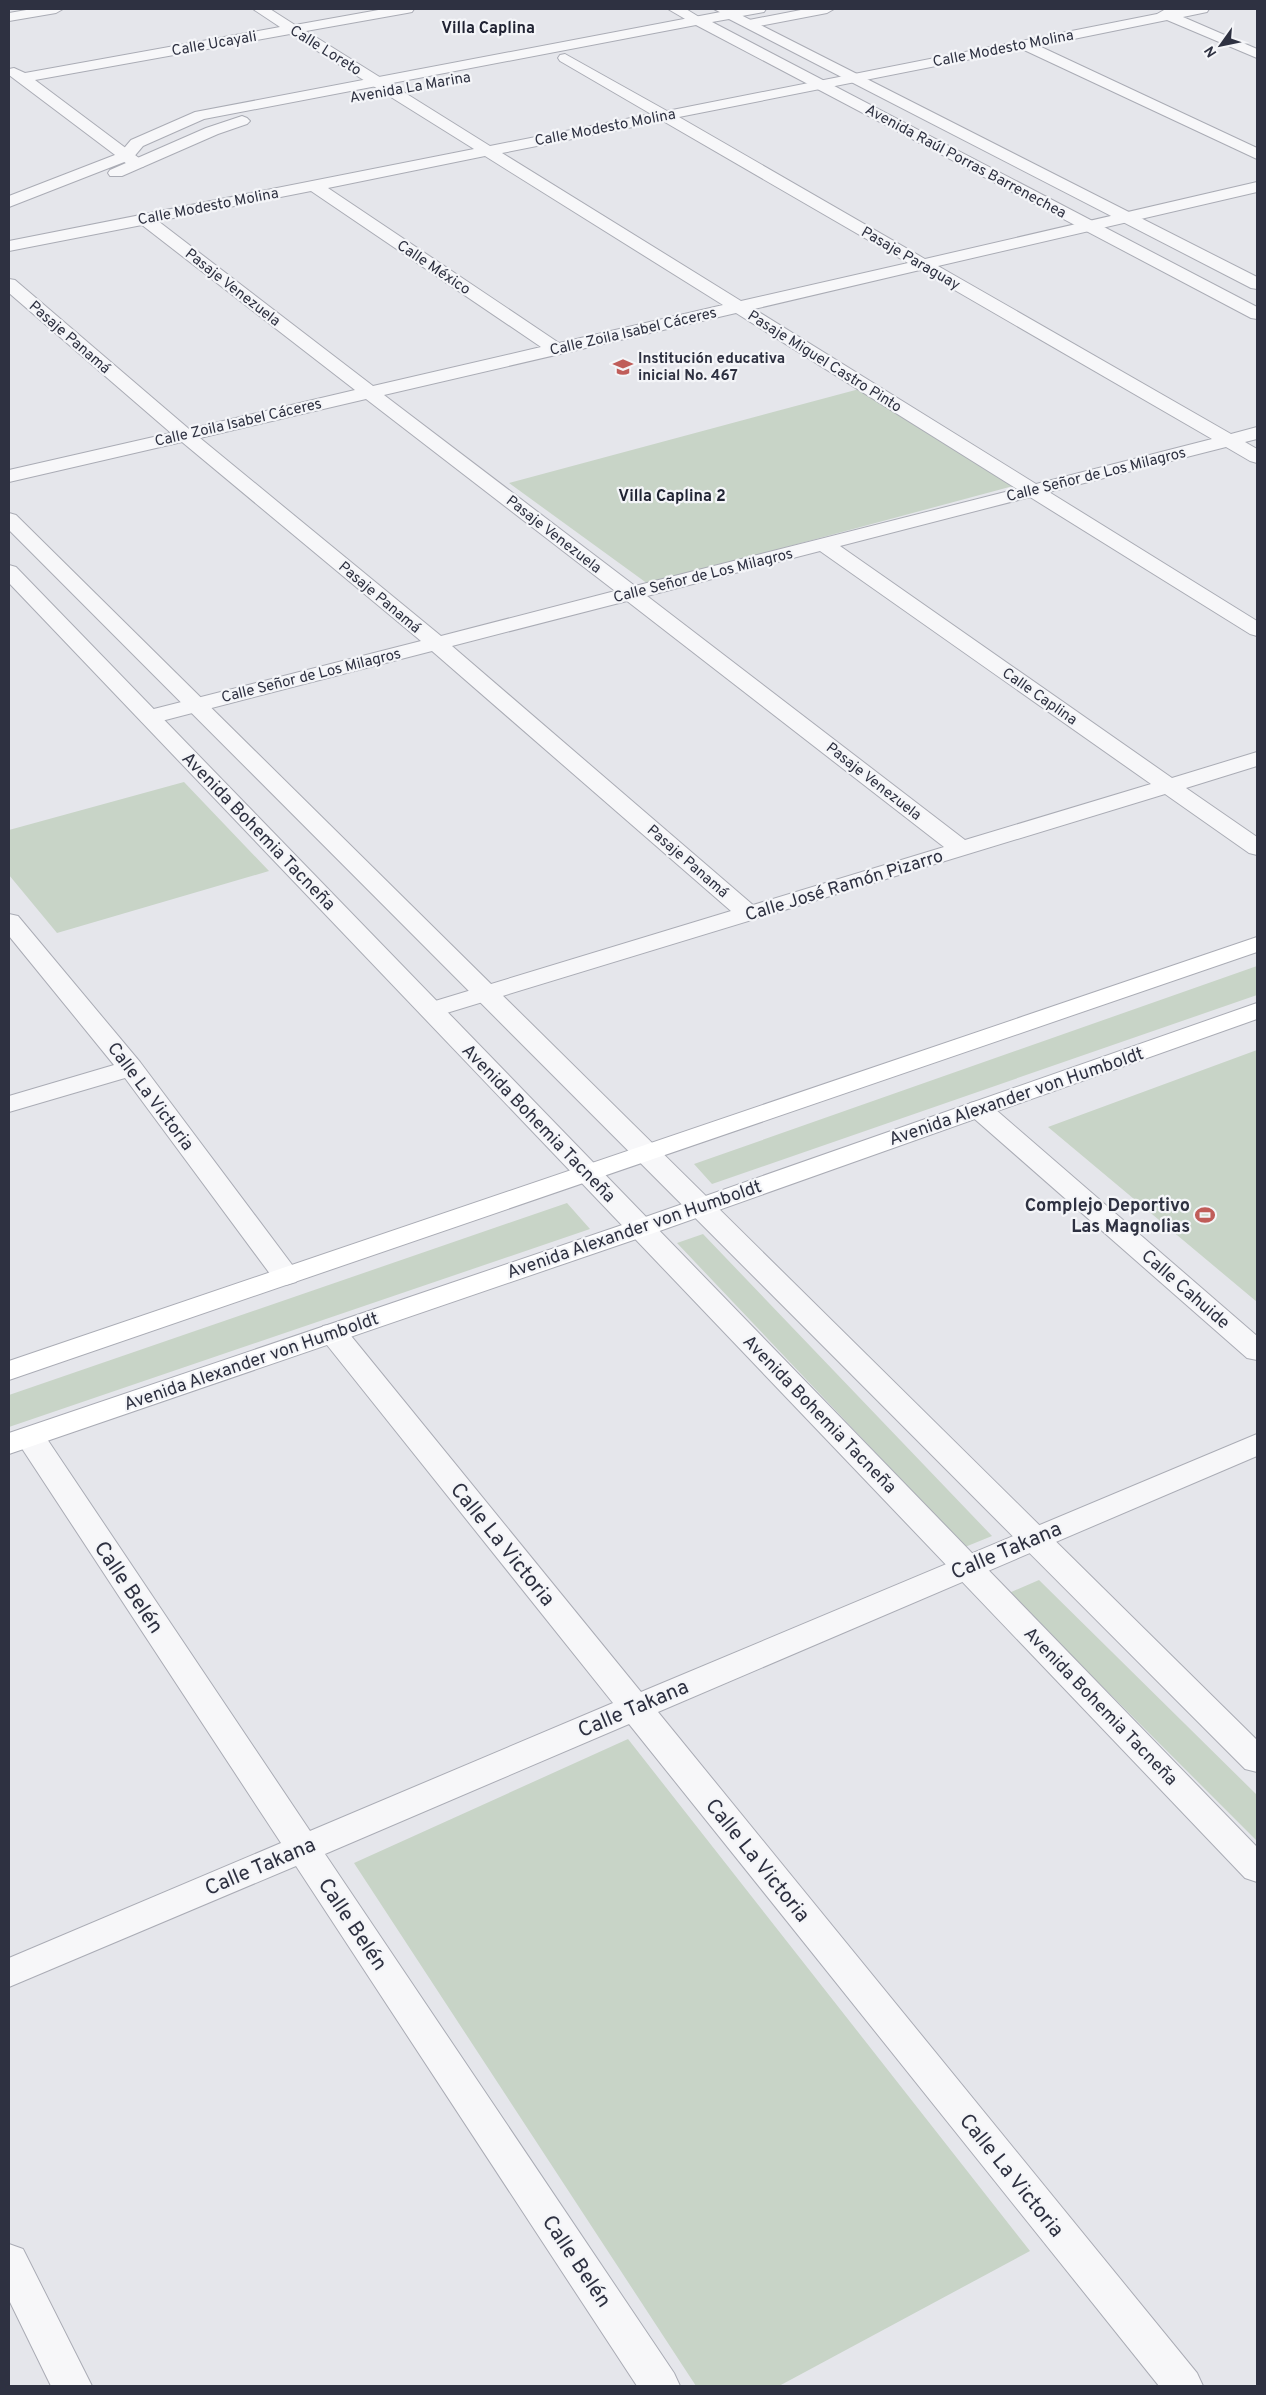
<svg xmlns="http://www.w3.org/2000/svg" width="1266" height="2395" font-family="Overpass,sans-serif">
  <rect width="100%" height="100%" fill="#e5e6eb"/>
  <!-- green -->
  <path fill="#c8d4c7" d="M863 388 1017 485 648 584 509 483Z
    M184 782 269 871 57 933 9 875V830Z
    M1257 966V995L712 1184 694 1164Z
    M1257 1050V1302L1048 1127Z
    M567 1203 590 1229 9 1427V1395Z
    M703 1234 992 1536 965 1547 677 1243Z
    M1039 1580 1257 1795V1841L1009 1593Z
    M628 1739 1030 2251 779 2386H696L354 1863Z"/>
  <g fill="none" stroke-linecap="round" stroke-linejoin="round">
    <defs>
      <path id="minor" d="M32 9H63L56 13 9 21V13Z
        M253 9H270L295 25 384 9H414L412 12 407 13 306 31 490 146 651 114 560 61 558 58 560 55 565 54 667 111 1157 14 1164 10 1209 9 1207 12 1183 17 1257 49V58L1167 20 1039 46 1257 148V159L1022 49 679 117 925 259 1257 182V192L938 266 1231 434 1257 427V439L1245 442 1257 449V463L1250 461 1226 447 1049 492 1257 621V636L1250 634 1030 497 840 546 1172 778 1257 752V766L1186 788 1257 837V855L1249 853 1165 794 440 1015 431 1018 422 1015 418 1010 422 1005 731 911 432 651 150 724 142 722 139 717 142 712 421 641 182 442 9 482V470L171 433 9 293V279L15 280 189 429 355 390 142 225 9 251V241L474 149 290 34 35 80 143 161 145 164 143 167H131L9 75V69L14 68 25 73 280 27ZM663 121 908 263 741 301 502 153ZM485 156 723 305 559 343 328 188ZM311 191 541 347 373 386 158 221ZM920 270 1212 439 1036 484 754 309ZM736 313 1017 489 635 586 384 395ZM366 399 615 591 441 636 200 438ZM820 551 1151 784 965 840 647 596ZM627 601 944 847 753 905 452 646Z
        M668 9H686L704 20 702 23H692Z
        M714 9H766L764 12 731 18Z
        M806 9H834L827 13 749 28 742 24 749 20Z
        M9 914 18 916 140 1062 296 1270 300 1276 296 1282 286 1285 276 1282 125 1078 9 1112V1096L114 1065 9 936Z
        M979 1101 988 1103 1257 1336V1360L1247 1358 970 1115 966 1109 970 1103Z
        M333 1324 343 1326 641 1692 1257 1434V1456L658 1712 1197 2373 1203 2386H1159L629 1724 325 1854 674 2373 680 2386H637L296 1866 9 1987V1958L281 1843 19 1444 15 1437 19 1430 30 1427 41 1430 310 1831 613 1703 323 1340 318 1333 323 1326Z
        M9 2244 23 2249 92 2386H51L9 2300Z"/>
      <path id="tertiary" d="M731 10 1257 277V289L1251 288 729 19 712 22 1257 307V319L1251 318 696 25 204 119 143 146 132 159 9 207V196L120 153 131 140 195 112Z
        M242 116 247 118 250 121 247 124 218 134 122 176H110L108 173 110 170 206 128Z
        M9 513 16 515 1257 1740V1772L1245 1769 9 530Z
        M9 565 16 567 1257 1847V1882L1245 1878 9 583Z"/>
      <path id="secondary" d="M1257 937V952L9 1380V1361Z
        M1257 1003V1019L651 1234 9 1454V1433L631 1222Z"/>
    </defs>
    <!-- minor casing -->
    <use href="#minor" stroke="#aaacb5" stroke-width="2"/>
    <!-- tertiary casing -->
    <use href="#tertiary" stroke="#aaacb5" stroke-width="2"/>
    <!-- secondary casing -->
    <use href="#secondary" stroke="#aaacb5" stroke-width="2"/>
    <!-- minor -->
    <use href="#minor" fill="#f7f7f9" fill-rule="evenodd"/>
    <!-- tertiary -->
    <use href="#tertiary" fill="#f7f7f9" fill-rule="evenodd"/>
    <!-- secondary -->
    <use href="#secondary" fill="#fff" fill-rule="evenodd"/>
  </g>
  <!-- icons -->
  <defs>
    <symbol id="school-bare" viewBox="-9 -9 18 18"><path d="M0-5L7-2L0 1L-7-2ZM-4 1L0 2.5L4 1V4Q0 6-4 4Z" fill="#c05d59" stroke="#f4f5f8" stroke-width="2.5" paint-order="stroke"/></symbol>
    <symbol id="stadium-bare" viewBox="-9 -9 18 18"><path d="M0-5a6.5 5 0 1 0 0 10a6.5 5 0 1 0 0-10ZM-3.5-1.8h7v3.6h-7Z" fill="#c05d59" stroke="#f4f5f8" stroke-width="2.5" paint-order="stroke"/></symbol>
  </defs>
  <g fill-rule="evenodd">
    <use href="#school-bare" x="609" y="353" width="28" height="28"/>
    <use href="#stadium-bare" x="1191" y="1201" width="28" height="28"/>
  </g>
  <g text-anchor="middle" stroke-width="4.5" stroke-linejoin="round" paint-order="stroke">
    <!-- far-street labels -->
    <g font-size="15" fill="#2e3141" stroke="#f4f5f8">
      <text transform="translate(214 43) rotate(-10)" y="5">Calle Ucayali</text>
      <text transform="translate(1003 48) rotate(-11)" y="5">Calle Modesto Molina</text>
      <text transform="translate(326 50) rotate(32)" y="5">Calle Loreto</text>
      <text transform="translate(410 87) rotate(-10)" y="5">Avenida La Marina</text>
      <text transform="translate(605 127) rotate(-11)" y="5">Calle Modesto Molina</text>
      <text transform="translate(966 161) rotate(28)" y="5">Avenida Raúl Porras Barrenechea</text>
      <text transform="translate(208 206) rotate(-11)" y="5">Calle Modesto Molina</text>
      <text transform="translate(911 258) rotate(30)" y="5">Pasaje Paraguay</text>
      <text transform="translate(434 267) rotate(34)" y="5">Calle México</text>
      <text transform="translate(233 287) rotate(38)" y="5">Pasaje Venezuela</text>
      <text transform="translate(633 331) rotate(-13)" y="5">Calle Zoila Isabel Cáceres</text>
      <text transform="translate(70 337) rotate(41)" y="5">Pasaje Panamá</text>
      <text transform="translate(825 361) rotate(32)" y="5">Pasaje Miguel Castro Pinto</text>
      <text transform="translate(238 422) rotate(-13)" y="5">Calle Zoila Isabel Cáceres</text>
      <text transform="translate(1096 474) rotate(-14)" y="5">Calle Señor de Los Milagros</text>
      <text transform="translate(554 534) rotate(38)" y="5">Pasaje Venezuela</text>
      <text transform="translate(703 575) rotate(-14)" y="5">Calle Señor de Los Milagros</text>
      <text transform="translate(380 597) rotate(40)" y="5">Pasaje Panamá</text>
      <text transform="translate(311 675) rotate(-14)" y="5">Calle Señor de Los Milagros</text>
      <text transform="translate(1040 696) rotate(35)" y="5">Calle Caplina</text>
      <text transform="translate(874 781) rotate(38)" y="5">Pasaje Venezuela</text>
      <text transform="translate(688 861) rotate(41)" y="5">Pasaje Panamá</text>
    </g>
    <!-- far-poi labels -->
    <g font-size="15" font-weight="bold" fill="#2e3141" stroke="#f4f5f8" text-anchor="start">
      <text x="638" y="363">Institución educativa<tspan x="638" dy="17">inicial No. 467</tspan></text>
    </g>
    <!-- far-neighbourhood labels -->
    <g font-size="16" font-weight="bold" fill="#202333" stroke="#f4f5f8">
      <text x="488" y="33">Villa Caplina</text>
      <text x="672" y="501">Villa Caplina 2</text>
    </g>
    <!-- street labels -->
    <g font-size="18" fill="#2e3141" stroke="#f4f5f8">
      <text transform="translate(259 831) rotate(46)" y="6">Avenida Bohemia Tacneña</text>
      <text transform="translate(844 885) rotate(-17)" y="6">Calle José Ramón Pizarro</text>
      <text transform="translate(151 1096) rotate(53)" y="6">Calle La Victoria</text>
      <text transform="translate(1016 1096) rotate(-19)" y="6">Avenida Alexander von Humboldt</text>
      <text transform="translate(539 1123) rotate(46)" y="6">Avenida Bohemia Tacneña</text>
      <text transform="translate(634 1229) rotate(-19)" y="6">Avenida Alexander von Humboldt</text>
      <text transform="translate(1186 1289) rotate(41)" y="6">Calle Cahuide</text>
      <text transform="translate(251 1361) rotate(-19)" y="6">Avenida Alexander von Humboldt</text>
      <text transform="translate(820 1414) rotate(46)" y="6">Avenida Bohemia Tacneña</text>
      <text transform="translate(1101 1706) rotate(46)" y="6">Avenida Bohemia Tacneña</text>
    </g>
    <!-- poi labels -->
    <g font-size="18" font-weight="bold" fill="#2e3141" stroke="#f4f5f8" text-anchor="end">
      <text x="1190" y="1211">Complejo Deportivo<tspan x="1190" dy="21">Las Magnolias</tspan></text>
    </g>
    <!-- near-street labels -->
    <g font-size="21" fill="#2e3141" stroke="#f4f5f8">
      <text transform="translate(503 1544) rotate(51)" y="7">Calle La Victoria</text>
      <text transform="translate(1006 1550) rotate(-23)" y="7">Calle Takana</text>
      <text transform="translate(129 1587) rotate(56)" y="7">Calle Belén</text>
      <text transform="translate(633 1708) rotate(-23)" y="7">Calle Takana</text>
      <text transform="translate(758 1860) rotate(51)" y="7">Calle La Victoria</text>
      <text transform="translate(260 1866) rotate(-23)" y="7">Calle Takana</text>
      <text transform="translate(353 1924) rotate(56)" y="7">Calle Belén</text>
      <text transform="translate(1012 2175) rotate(51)" y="7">Calle La Victoria</text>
      <text transform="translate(577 2261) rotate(56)" y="7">Calle Belén</text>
    </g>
  </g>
  <!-- border -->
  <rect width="1266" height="2395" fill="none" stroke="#2e3141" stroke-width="20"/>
  <!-- north arrow -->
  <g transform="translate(1221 45) rotate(237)" stroke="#f4f5f8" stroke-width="4" paint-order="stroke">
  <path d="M0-4L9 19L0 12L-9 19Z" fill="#2e3141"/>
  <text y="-8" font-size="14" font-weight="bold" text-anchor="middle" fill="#2e3141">N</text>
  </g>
</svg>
